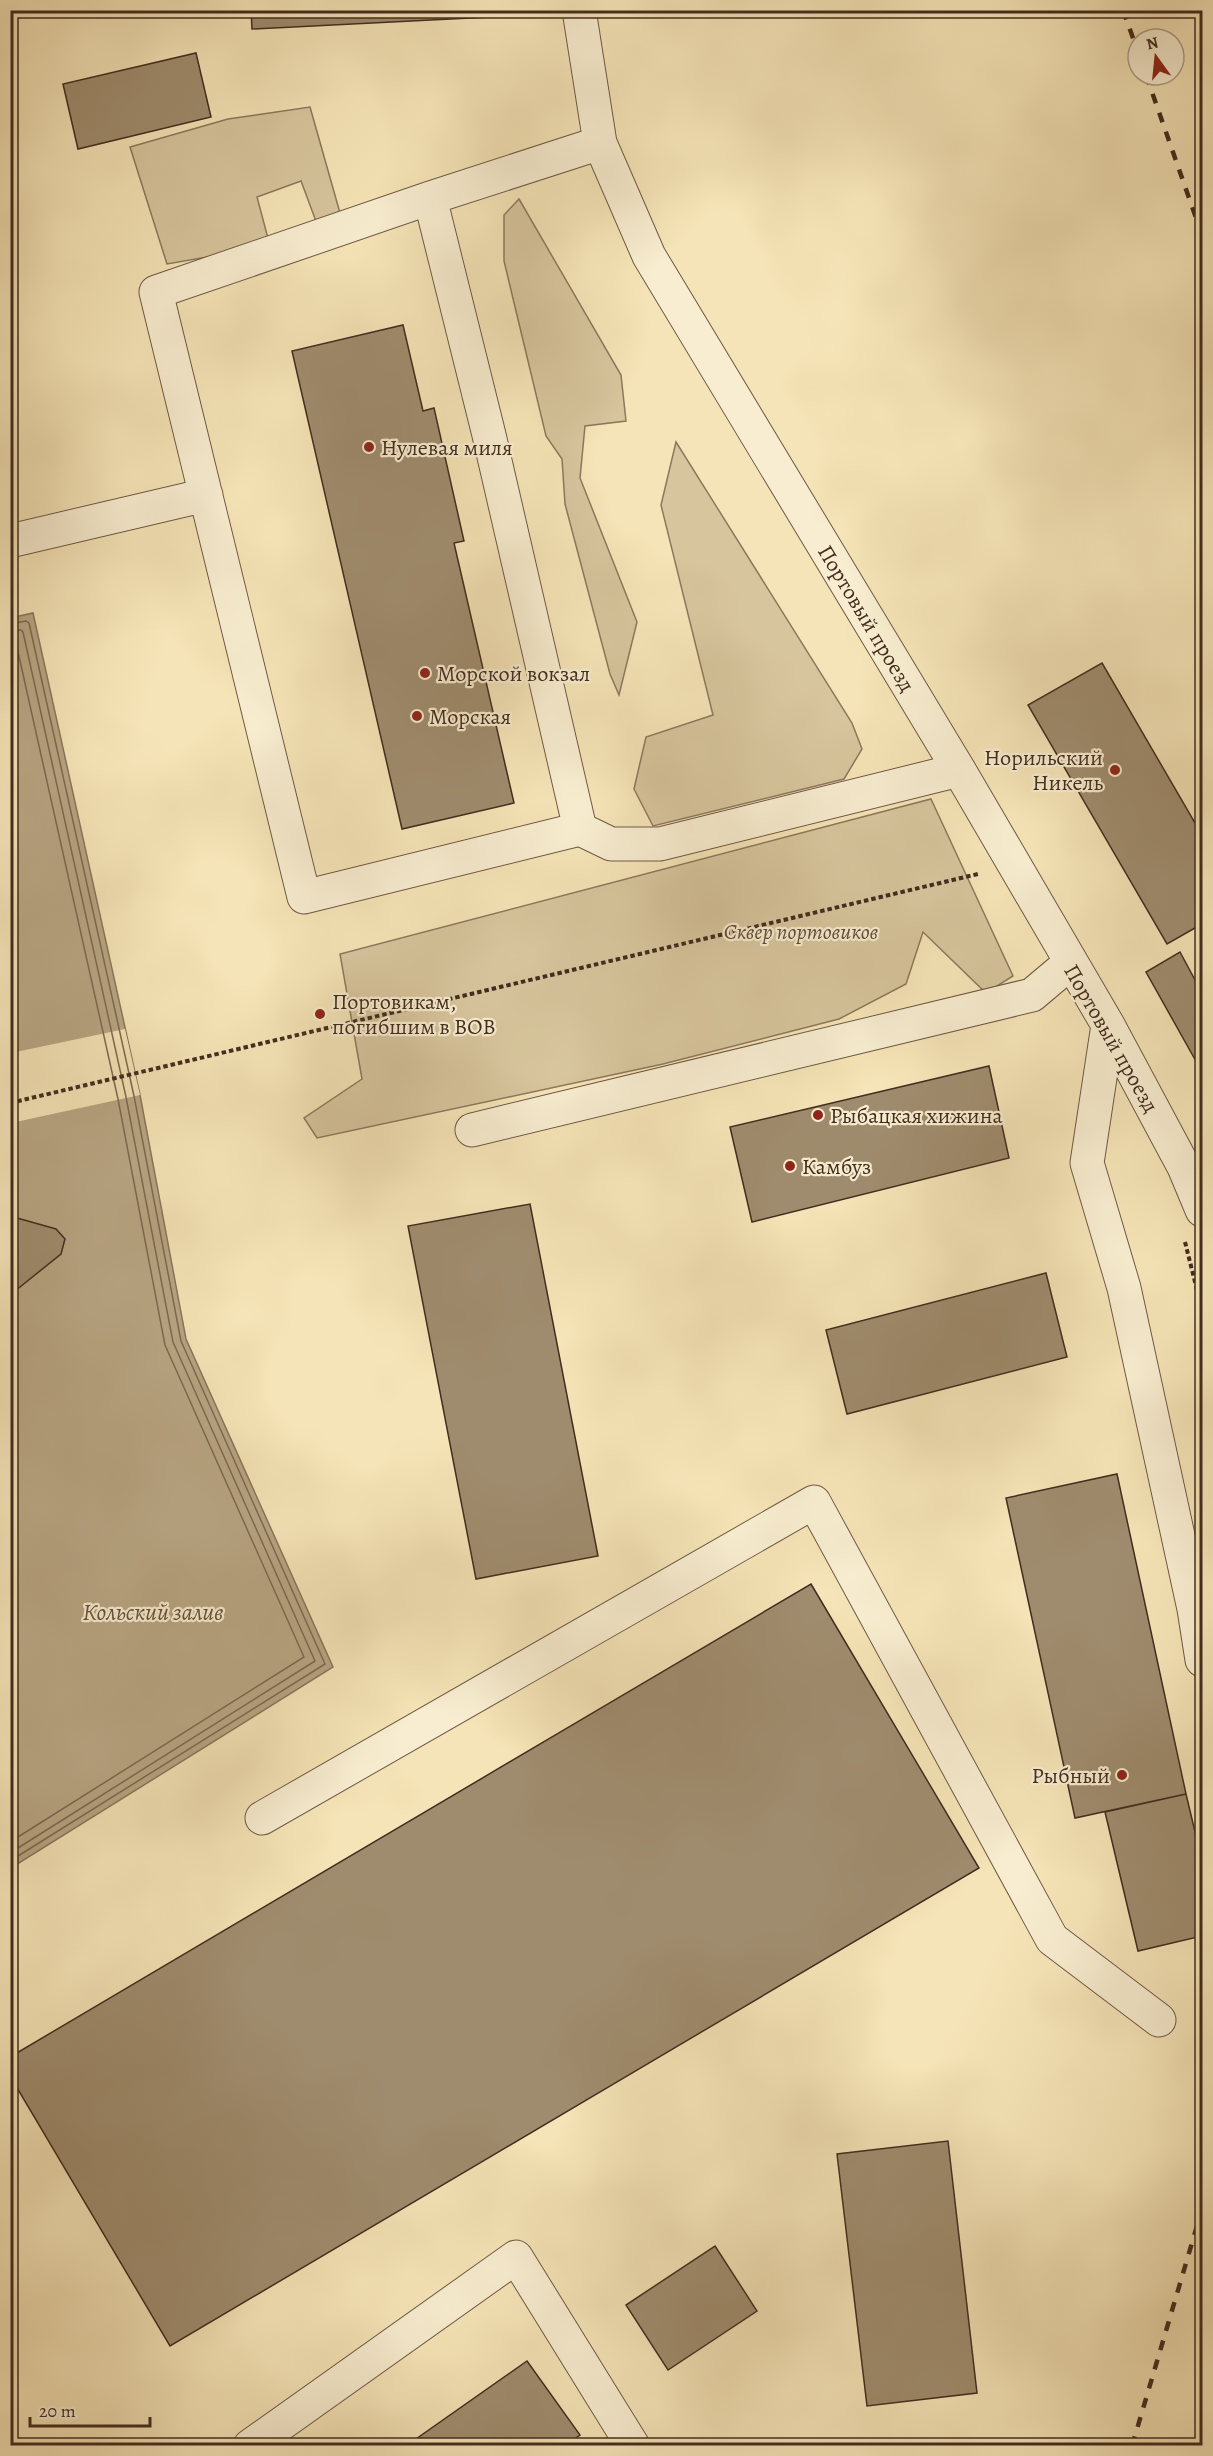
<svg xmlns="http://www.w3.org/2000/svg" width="1213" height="2456" font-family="Alegreya,serif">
  <rect width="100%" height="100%" fill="#f5e4b7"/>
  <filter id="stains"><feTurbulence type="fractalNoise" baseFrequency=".00333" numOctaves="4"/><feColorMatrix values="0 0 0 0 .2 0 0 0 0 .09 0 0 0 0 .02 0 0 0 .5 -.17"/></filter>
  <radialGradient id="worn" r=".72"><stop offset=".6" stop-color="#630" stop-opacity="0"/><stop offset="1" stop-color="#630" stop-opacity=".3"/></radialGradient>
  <!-- green -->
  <path fill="#d7c59d" stroke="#8c785e" stroke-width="1.5" d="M310 107 342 220 317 224 301 181 257 197 269 242 248 250 167 264 130 147 228 119Z
    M519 199 621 375 626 421 585 426 580 478 637 622 619 695 610 674 565 504 562 459 546 436 504 261V215Z
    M676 442 852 723 862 749 844 779 653 826 634 789 646 737 713 715 661 505Z
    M931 799 1013 976 986 993 923 932 906 984 839 1019 663 1064 317 1138 304 1118 362 1079 340 954Z"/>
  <!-- water -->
  <path fill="#b8a583" stroke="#89755b" stroke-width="1.5" d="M33 613 140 1095 186 1339 333 1667 11 1868 10 618Z"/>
  <!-- pier -->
  <path fill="#f5e4b7" d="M125 1029 140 1095 11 1123V1053Z"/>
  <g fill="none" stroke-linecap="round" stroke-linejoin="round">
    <!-- shore -->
    <path stroke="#7d6851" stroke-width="1.5" d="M10 624 26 621 29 623 134 1096 181 1341 325 1664 10 1861
      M10 631 21 630 23 632 126 1097 173 1342 315 1661 10 1853
      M10 640 16 643 118 1099 165 1345 304 1657 10 1842"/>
  </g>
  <!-- building -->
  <path fill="#9f8c6e" stroke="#422c1f" stroke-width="1.5" d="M251 10H511V16L252 29Z
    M196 53 211 117 78 149 63 84Z
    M403 325 423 411 434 408 464 541 454 543 514 803 402 829 292 351Z
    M1102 663 1202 835V924L1167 944 1028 705Z
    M1180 952 1202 993V1072L1146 972Z
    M989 1066 1009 1158 752 1222 730 1127Z
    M530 1204 598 1556 476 1579 408 1226Z
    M10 1216 56 1229 65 1239 61 1254 10 1295Z
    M1046 1273 1067 1357 847 1414 826 1330Z
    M1117 1474 1186 1794 1075 1818 1006 1498Z
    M811 1584 979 1868 170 2346 10 2076V2057Z
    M1186 1794 1202 1861V1936L1138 1951 1105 1812Z
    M948 2141 977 2393 867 2406 837 2154Z
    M715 2246 757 2311 668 2370 626 2305Z
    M527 2361 580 2435 565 2446H406Z"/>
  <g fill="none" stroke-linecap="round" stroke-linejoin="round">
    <defs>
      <path id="minor" d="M579 10 600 143 649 256 959 770 1108 1025 1184 1167 1202 1210
        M430 198 489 435 580 829 611 844H660L959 770
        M10 541 206 495
        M580 829 304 897 156 292 430 198 600 143
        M1108 1025 1087 1163 1124 1288 1194 1609 1202 1660
        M472 1130 1032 995 1070 963
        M262 1818 814 1502 1052 1939 1159 2020
        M250 2446 516 2257 633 2446"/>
    </defs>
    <!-- minor casing -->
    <use href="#minor" stroke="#6f5a45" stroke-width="35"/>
    <!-- path -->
    <path stroke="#422c1f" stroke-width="4" stroke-dasharray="4.5 3" stroke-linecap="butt" d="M10 1103 978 874
      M1185 1242 1202 1310"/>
    <!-- minor -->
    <use href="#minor" stroke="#f8edd0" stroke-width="33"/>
    <!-- rail -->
    <path stroke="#422c1f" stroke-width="4.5" stroke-dasharray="10 10" stroke-linecap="butt" d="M1123 10 1138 52
      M1146 75 1202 235
      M1132 2446 1202 2209"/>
  </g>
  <!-- markers -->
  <g fill="#8f2418" stroke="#f8edd0" stroke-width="2">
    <circle cx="369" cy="447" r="6"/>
    <circle cx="425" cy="673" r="6"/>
    <circle cx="417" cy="716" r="6"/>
    <circle cx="1115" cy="770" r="6"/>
    <circle cx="320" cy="1014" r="6"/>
    <circle cx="818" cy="1115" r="6"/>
    <circle cx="790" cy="1166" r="6"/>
    <circle cx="1122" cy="1775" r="6"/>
  </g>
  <g text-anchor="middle" stroke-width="4.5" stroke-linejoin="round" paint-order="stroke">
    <!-- poi labels -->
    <g font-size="22" fill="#422c1f" stroke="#f8edd0" text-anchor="start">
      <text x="381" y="455">Нулевая миля</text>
      <text x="437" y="681">Морской вокзал</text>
      <text x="429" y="724">Морская</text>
      <text x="1103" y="765" text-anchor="end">Норильский<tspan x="1103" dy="25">Никель</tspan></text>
      <text x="332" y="1009">Портовикам,<tspan x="332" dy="25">погибшим в ВОВ</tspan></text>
      <text x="830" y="1123">Рыбацкая хижина</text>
      <text x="802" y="1174">Камбуз</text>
      <text x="1110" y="1783" text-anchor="end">Рыбный</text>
    </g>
    <!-- street labels -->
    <g font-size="22" fill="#422c1f" stroke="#f8edd0">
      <text transform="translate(867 618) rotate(59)" y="8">Портовый проезд</text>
      <text transform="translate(1112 1038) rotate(60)" y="8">Портовый проезд</text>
    </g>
    <!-- park labels -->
    <g font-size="22" font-style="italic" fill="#604b38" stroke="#f8edd0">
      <text x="801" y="939">Сквер портовиков</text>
    </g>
    <!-- water labels -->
    <g font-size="24" font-style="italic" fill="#65503d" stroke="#f8edd0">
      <text x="153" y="1620">Кольский залив</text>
    </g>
  </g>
  <!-- margin -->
  <rect width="1213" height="2456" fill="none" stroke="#f5e4b7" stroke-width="36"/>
  <rect x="12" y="12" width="1189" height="2432" fill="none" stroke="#422c1f" stroke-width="3"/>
  <rect x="18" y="18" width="1177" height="2420" fill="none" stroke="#422c1f" stroke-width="1.5"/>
  <!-- north arrow -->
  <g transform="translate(1156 57) rotate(345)"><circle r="28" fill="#f8edd0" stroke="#afa089" stroke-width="1.5"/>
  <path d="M0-4.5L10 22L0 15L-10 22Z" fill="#8f2418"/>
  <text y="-9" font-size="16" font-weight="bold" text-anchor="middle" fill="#422c1f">N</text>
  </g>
  <!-- scale -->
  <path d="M30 2417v9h120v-9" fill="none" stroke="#422c1f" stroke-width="3"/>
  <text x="39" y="2417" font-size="18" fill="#422c1f" stroke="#f8edd0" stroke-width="4.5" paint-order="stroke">20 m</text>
  <rect width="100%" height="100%" filter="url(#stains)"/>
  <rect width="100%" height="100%" fill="url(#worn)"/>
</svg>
